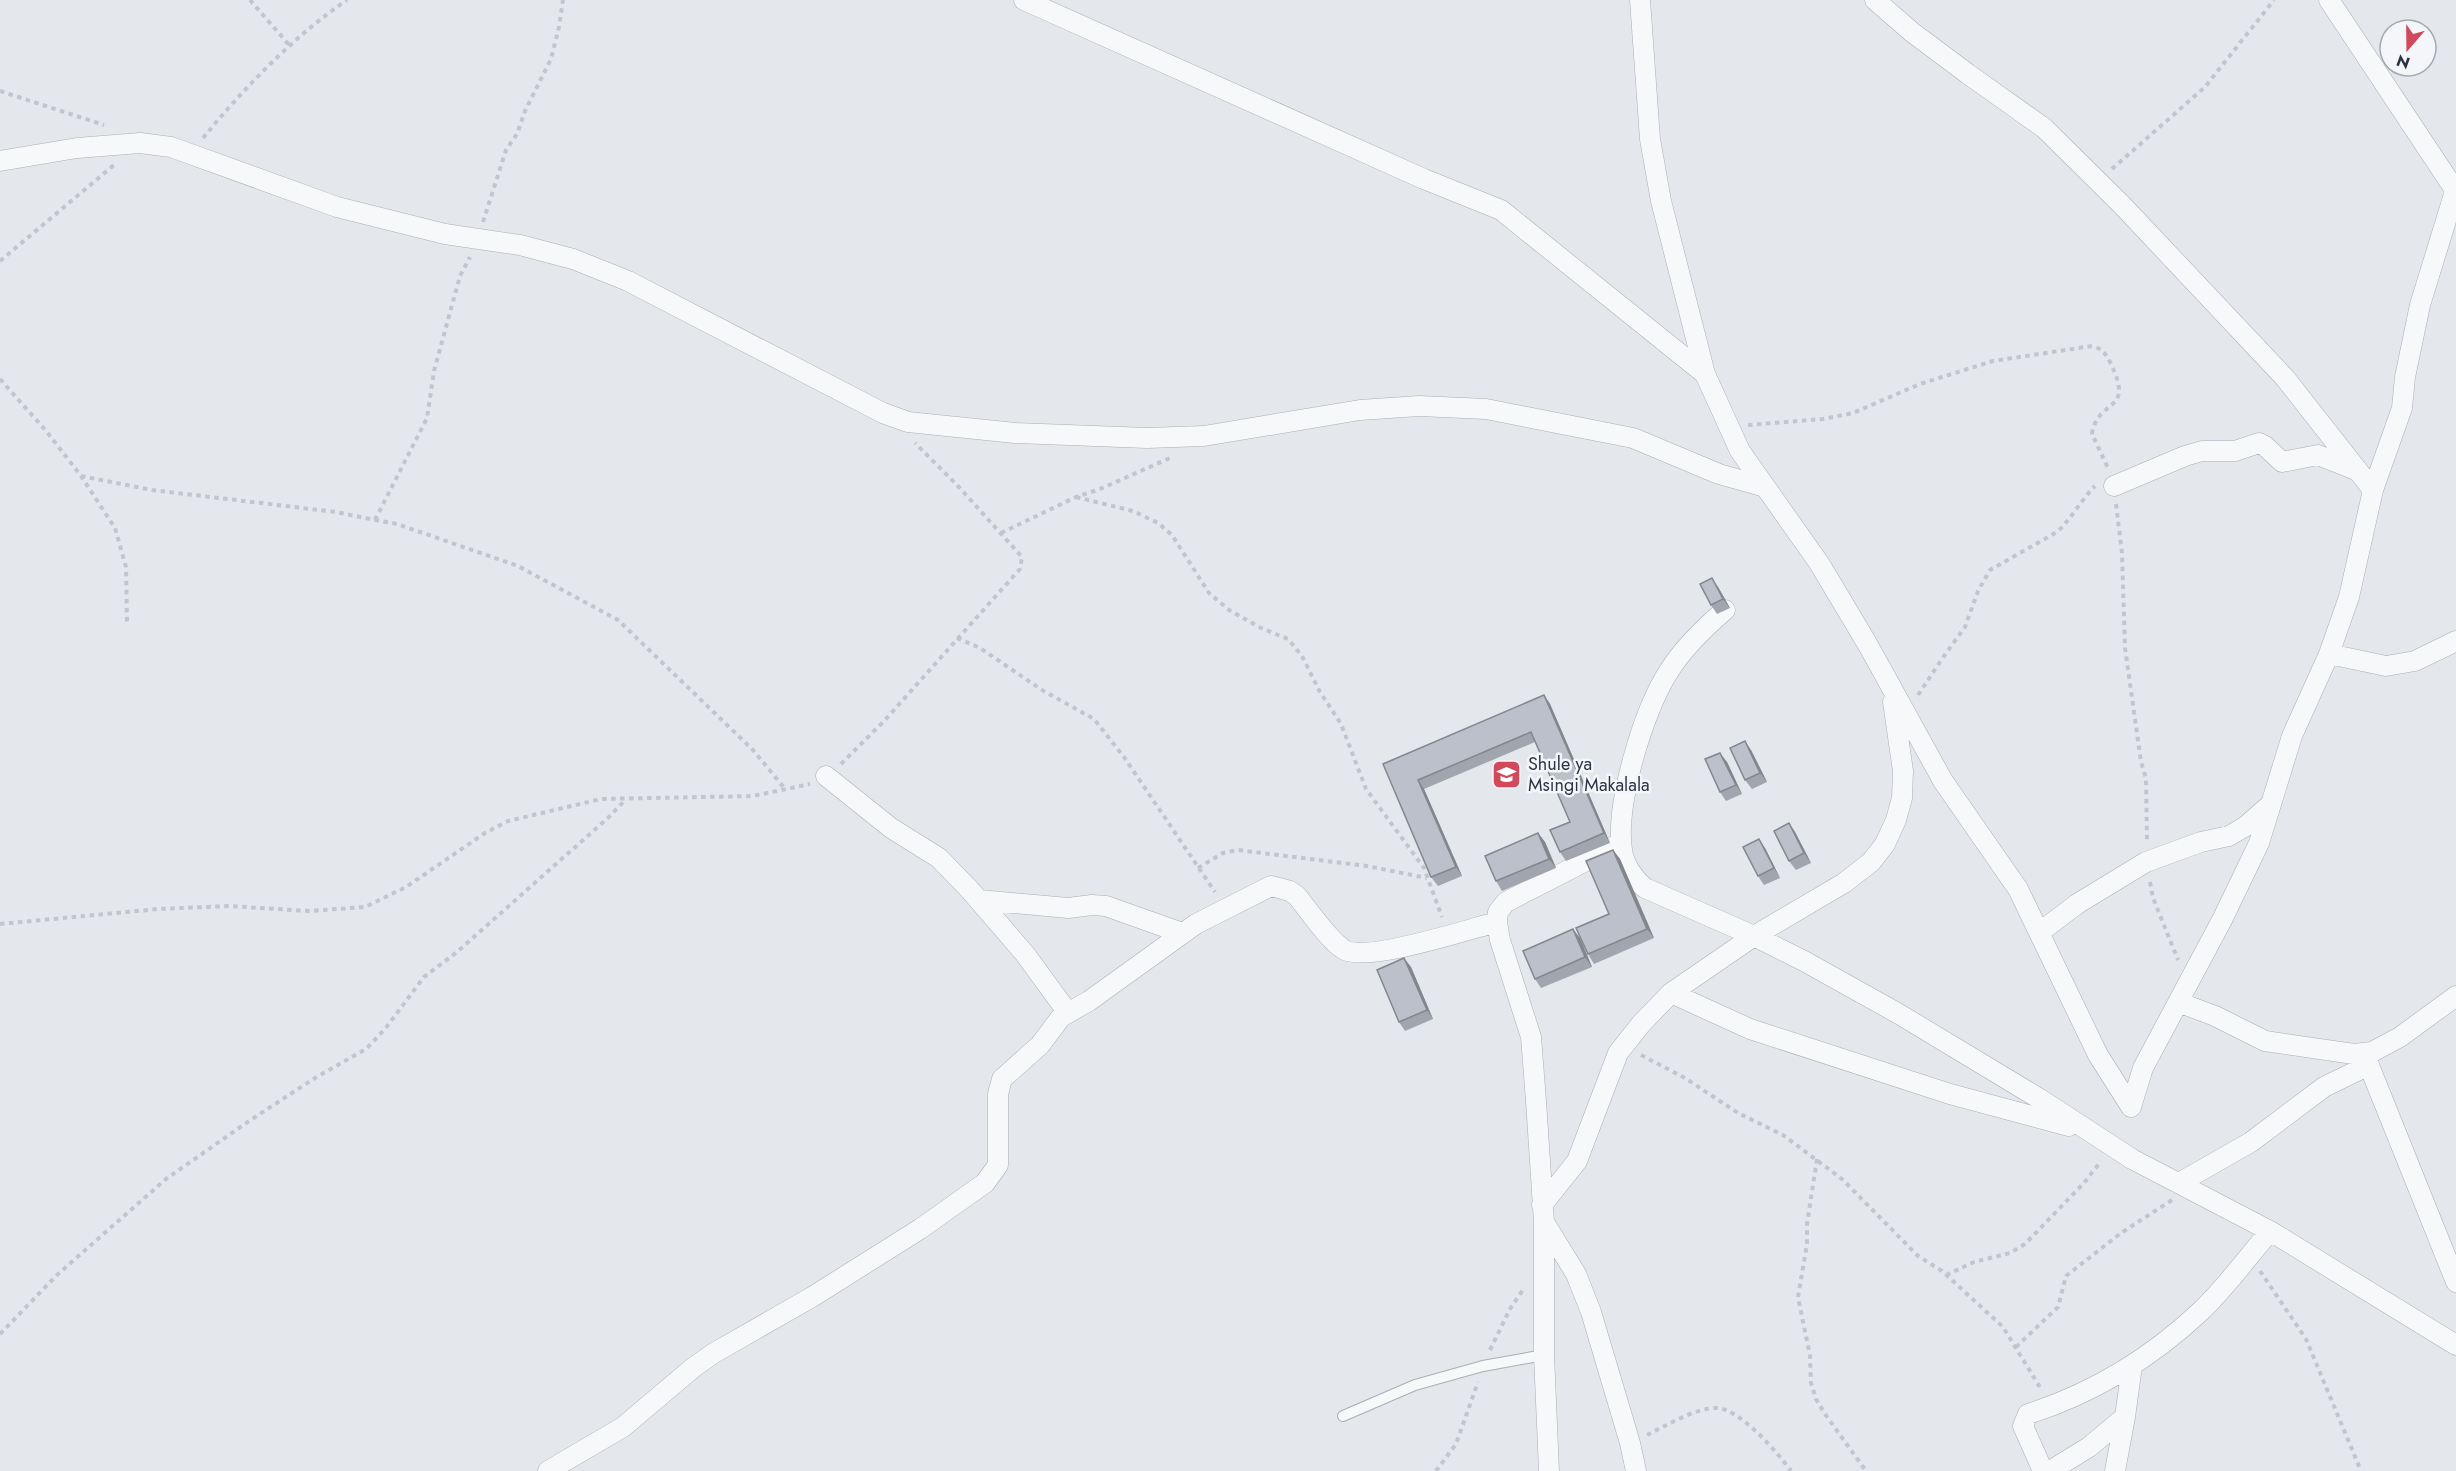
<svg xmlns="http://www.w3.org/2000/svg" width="2456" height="1471" font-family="Jost,sans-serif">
  <rect width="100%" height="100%" fill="#e4e7ec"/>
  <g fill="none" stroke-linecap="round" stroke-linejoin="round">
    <defs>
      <path id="service" d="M1343 1416 1415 1385 1483 1366 1544 1355"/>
      <path id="minor" d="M1024 0 1424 179 1501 210 1705 374
        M1640 0 1650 139 1661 201 1705 374 1740 451 1819 563 1868 645 1943 781 2018 889 2098 1055 2131 1107
        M1875 0 1913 33 1968 74 2044 128 2122 205 2285 378 2373 490
        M2329 0 2455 190
        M0 161 77 148 140 143 171 147 337 207 445 234 520 245 573 259 628 281 883 413 908 422 1015 433 1147 438 1204 436 1360 410 1419 406 1486 409 1633 438 1719 474 1765 487
        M2114 486 2185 456 2202 451H2235L2259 443 2265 446 2282 462 2318 455 2356 470
        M1725 610C1704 628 1684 647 1669 671 1644 709 1615 804 1622 850 1624 865 1634 879 1645 888L1754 936 1804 961 1899 1014 2040 1099 2132 1159 2270 1231 2456 1345
        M2329 654 2386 666 2415 661 2456 641
        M826 776 891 828 939 858 969 889 1025 954 1068 1013
        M979 900 1068 908 1092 905 1106 906 1182 933
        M2040 932 2077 904 2146 862 2201 842 2229 836 2246 826 2271 804
        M1671 993 1750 1029 1950 1094 2069 1126
        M2178 1002 2215 1016 2265 1041 2354 1054 2372 1052 2400 1037 2456 996
        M2364 1053 2456 1282
        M2131 1107 2143 1068 2223 918 2259 843 2292 736 2329 654 2349 597 2373 490 2402 408 2405 377 2420 305 2456 188
        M2179 1183 2251 1142 2324 1087 2369 1065
        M1542 1205 1577 1161 1618 1053 1641 1024 1671 993 1754 936 1844 883 1871 862 1885 844 1896 820 1902 798 1903 771 1893 702
        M1544 1222 1576 1274 1591 1312 1630 1443 1636 1471
        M548 1471 623 1427 694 1367 714 1353 812 1297 920 1229 985 1183 998 1165V1094L1002 1079 1040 1045 1061 1017 1089 1001 1196 924 1271 886 1290 891 1297 896C1309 911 1328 939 1343 949 1364 964 1469 929 1497 922
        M1549 1471 1544 1355V1222L1536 1101 1531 1037 1500 940 1497 922 1498 912 1506 902 1621 843
        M2043 1471 2023 1426 2028 1414C2094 1393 2151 1358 2201 1311 2226 1287 2248 1257 2270 1231
        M2050 1471 2089 1447 2125 1417
        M2115 1471 2125 1417 2132 1366"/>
    </defs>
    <!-- service casing -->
    <use href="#service" stroke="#a9aeb7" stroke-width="12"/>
    <!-- minor casing -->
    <use href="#minor" stroke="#a9aeb7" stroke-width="21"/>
    <!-- path -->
    <path stroke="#c2c5cb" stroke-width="4" stroke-dasharray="4.5 4.5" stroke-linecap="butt" d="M250 0 291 47
      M0 91 104 125
      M203 138C243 89 295 35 347 0
      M2112 169 2205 87 2274 0
      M483 222 506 150 517 134 525 111 551 59 559 27 563 0
      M0 261 114 165
      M0 379 47 432 81 476 115 528 126 567 127 624
      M1748 425 1823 419 1853 413 1920 384 1993 361 2092 346C2103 349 2106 354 2111 364 2135 414 2098 397 2092 434L2108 468
      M81 476 152 490 336 512 375 520 397 524 518 566 618 620 753 750 786 790
      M1076 497 1133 511 1158 523 1172 535 1209 593 1229 610 1261 628 1288 639 1302 656 1320 692 1341 724 1366 789 1424 868 1442 917
      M2116 504 2122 553 2125 648 2141 762 2146 778 2147 842
      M375 520 427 418 434 371 460 276 470 257
      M1001 533 1076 497 1100 489 1170 458
      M957 638 980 648 1042 690 1094 719 1124 757 1215 892
      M1918 695 1944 656 1965 627 1978 591 1990 570 2057 532C2072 518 2081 500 2095 486
      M841 764 885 720 1020 569 1022 557 957 485 915 443
      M1198 868 1223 853 1238 850 1367 866 1427 878
      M2150 882 2153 898 2178 960
      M0 924 158 909 229 906 309 911 365 907 406 887 485 833 508 821 601 799 753 796 810 784
      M1641 1055 1685 1078 1738 1113 1783 1135 1842 1179 1918 1256 1942 1271 2003 1327 2041 1389
      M1817 1159 1807 1224V1244L1798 1297 1810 1356 1811 1383 1816 1399 1825 1414 1866 1471
      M2260 1271 2306 1339 2361 1471
      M1946 1275 1974 1262 2010 1253 2025 1244 2084 1183 2101 1161
      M0 1334 58 1274 166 1179 249 1121 315 1078 366 1049 385 1029 424 977 457 952 609 817 625 800
      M2016 1347 2058 1307 2066 1276 2121 1233 2172 1200
      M1490 1350 1510 1309 1524 1288
      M1647 1435C1665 1426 1697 1407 1717 1408 1740 1409 1778 1453 1791 1471
      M1436 1471 1456 1444 1478 1382"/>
    <!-- service -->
    <use href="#service" stroke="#f7f8fa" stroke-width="10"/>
    <!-- minor -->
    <use href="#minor" stroke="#f7f8fa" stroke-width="20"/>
  </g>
  <!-- wall -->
  <path fill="#a1a5ae" d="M1718 587 1730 608 1717 614 1711 605Z
    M1544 695 1550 704 1610 843 1566 861 1560 852 1570 822 1535 742 1424 789 1462 876 1438 886 1431 877 1383 764Z
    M1751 750 1767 782 1752 789 1745 780Z
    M1727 762 1742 794 1726 801 1720 792Z
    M1789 823 1795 832 1811 863 1796 870 1789 861Z
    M1538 833 1545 842 1556 868 1502 891 1496 881Z
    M1765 848 1780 878 1764 885 1758 876Z
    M1613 850 1620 859 1654 938 1594 964 1588 954 1609 914Z
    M1580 938 1592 967 1541 988 1535 979Z
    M1411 967 1433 1019 1405 1031 1399 1022Z"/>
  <!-- shaded-wall -->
  <path fill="#83868d" d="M1712 578 1718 587 1730 608 1723 599Z
    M1544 695 1550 704 1610 843 1604 833Z
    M1745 741 1751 750 1767 782 1760 773Z
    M1720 753 1727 762 1742 794 1736 785Z
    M1418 780 1424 789 1462 876 1456 867Z
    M1789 823 1795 832 1811 863 1804 853Z
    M1538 833 1545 842 1556 868 1549 859Z
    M1759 839 1765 848 1780 878 1774 868Z
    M1613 850 1620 859 1654 938 1647 929Z
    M1573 929 1580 938 1592 967 1585 957Z
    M1404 958 1411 967 1433 1019 1427 1010Z"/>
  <!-- building -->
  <path fill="#bbc0ca" stroke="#83868d" stroke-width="1.5" d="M1712 578 1723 599 1711 605 1700 584Z
    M1544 695 1604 833 1560 852 1550 830 1570 822 1531 732 1418 780 1456 867 1431 877 1383 764Z
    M1745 741 1760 773 1745 780 1730 748Z
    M1720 753 1736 785 1720 792 1705 759Z
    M1789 823 1804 853 1789 861 1774 831Z
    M1538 833 1549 859 1496 881 1485 856Z
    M1759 839 1774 868 1758 876 1743 847Z
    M1613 850 1647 929 1588 954 1576 928 1609 914 1586 861Z
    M1573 929 1585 957 1535 979 1523 951Z
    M1404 958 1427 1010 1399 1022 1377 970Z"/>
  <!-- icons -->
  <defs>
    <symbol id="school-square" viewBox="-11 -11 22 22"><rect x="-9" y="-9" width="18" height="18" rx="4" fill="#d1495b" stroke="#f4f6f9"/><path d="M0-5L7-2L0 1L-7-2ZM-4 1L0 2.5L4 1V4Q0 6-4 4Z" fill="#fff"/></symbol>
  </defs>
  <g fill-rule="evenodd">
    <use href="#school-square" x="1490" y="758" width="33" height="33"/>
  </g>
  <g text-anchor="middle" stroke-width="5" stroke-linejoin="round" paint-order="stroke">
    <!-- poi labels -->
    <g font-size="18" fill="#2b3445" stroke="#f4f6f9" text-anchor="start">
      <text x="1528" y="770">Shule ya<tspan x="1528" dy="21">Msingi Makalala</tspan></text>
    </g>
  </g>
  <!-- north arrow -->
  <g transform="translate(2408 48) rotate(200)"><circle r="28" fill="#f4f6f9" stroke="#a4a8b1" stroke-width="1.5"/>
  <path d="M0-4.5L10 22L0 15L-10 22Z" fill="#d1495b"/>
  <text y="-9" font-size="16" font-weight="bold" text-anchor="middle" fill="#2b3445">N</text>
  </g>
</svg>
